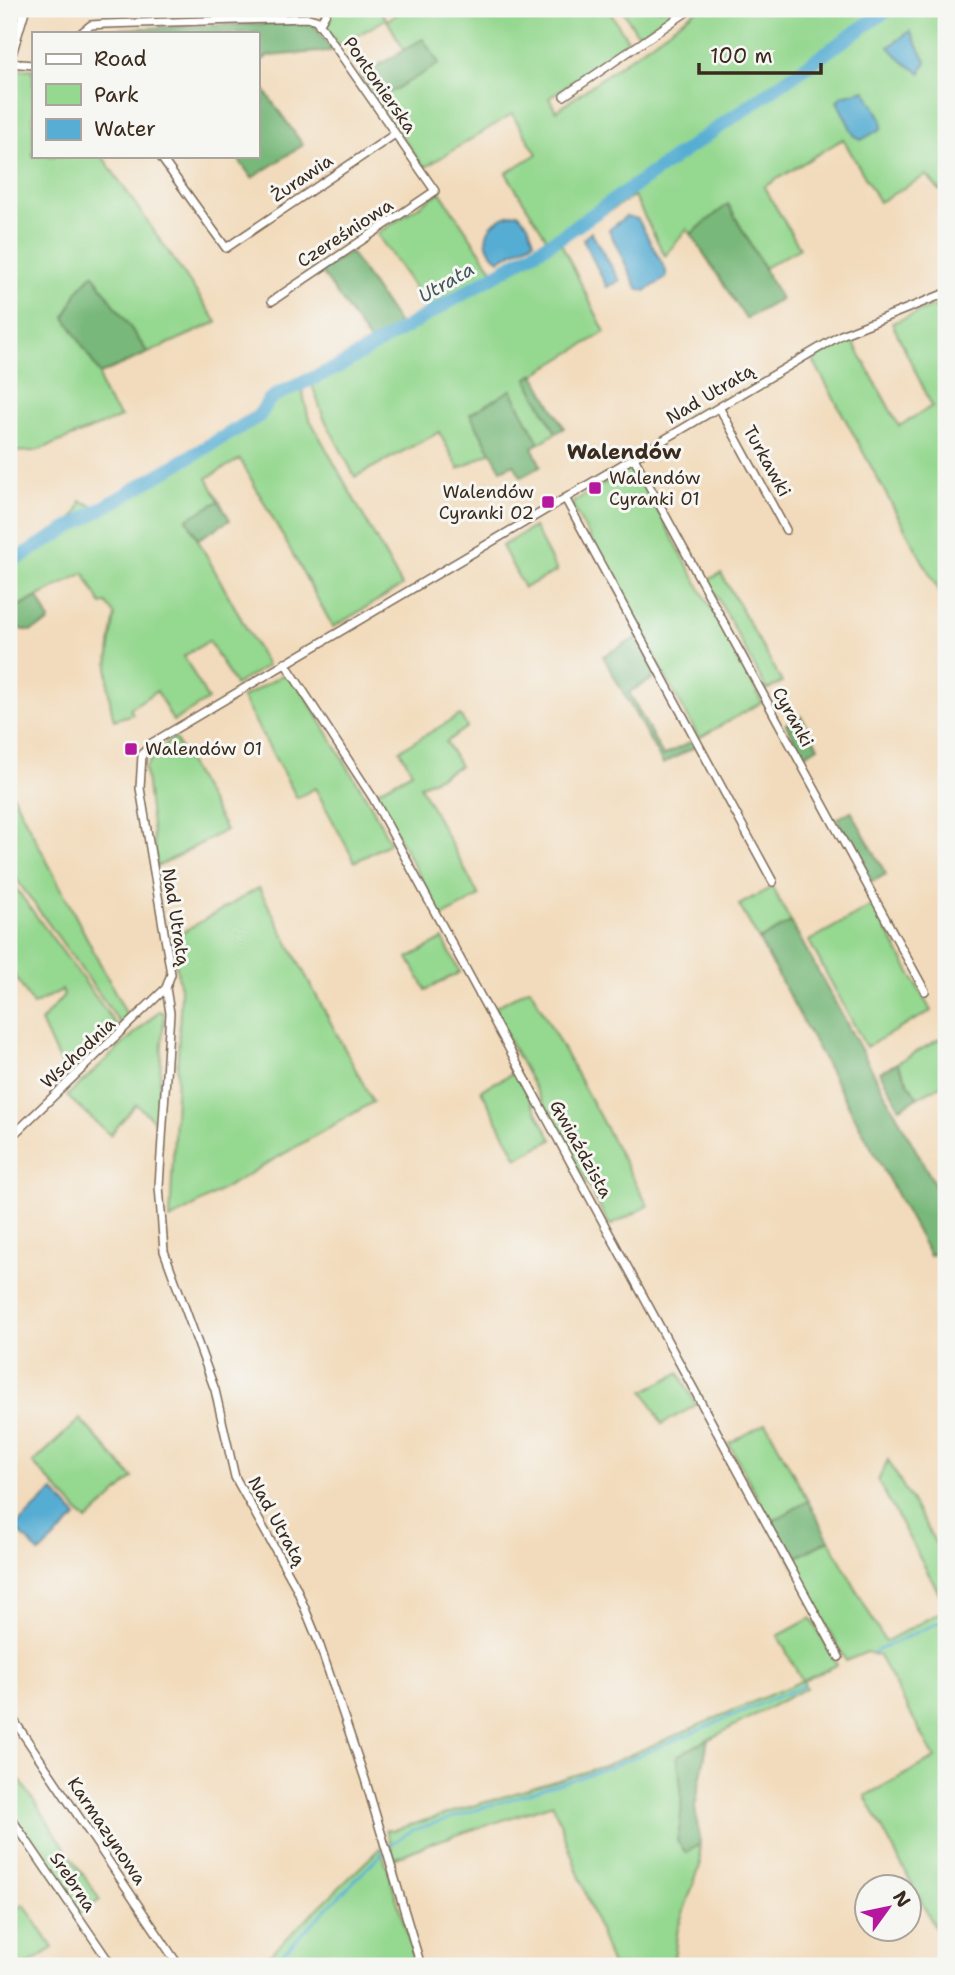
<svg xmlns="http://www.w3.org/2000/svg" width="955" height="1975" font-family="'Shantell Sans',sans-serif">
  <rect width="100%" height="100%" fill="#f6f6f2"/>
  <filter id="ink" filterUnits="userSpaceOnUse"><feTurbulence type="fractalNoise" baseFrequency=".0143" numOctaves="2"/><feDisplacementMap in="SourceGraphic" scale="14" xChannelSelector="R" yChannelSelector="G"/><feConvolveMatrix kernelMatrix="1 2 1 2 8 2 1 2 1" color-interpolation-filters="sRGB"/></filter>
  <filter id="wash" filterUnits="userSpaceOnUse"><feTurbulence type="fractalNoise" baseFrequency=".00686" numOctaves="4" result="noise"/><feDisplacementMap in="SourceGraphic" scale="28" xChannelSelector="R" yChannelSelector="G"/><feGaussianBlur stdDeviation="1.57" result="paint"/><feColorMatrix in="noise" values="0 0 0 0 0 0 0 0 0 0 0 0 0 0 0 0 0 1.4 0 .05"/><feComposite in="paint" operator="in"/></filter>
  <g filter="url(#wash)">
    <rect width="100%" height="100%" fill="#f2dbbc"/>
    <!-- green -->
    <path fill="#95d890" stroke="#688157" stroke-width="2" d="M336 9H380L386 19 339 46 325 26 327 14Z
      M406 9H440L443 15 454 9H608L627 39 625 46 549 98 556 111 698 9H946V189L940 191 927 175 879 202 843 139 764 187 800 248 764 268 728 205 691 234 687 229 665 256 634 196 560 241 605 332 527 379 556 433 539 443 511 391 470 414 491 452 459 469 439 432 355 477 323 416 312 384 302 388 308 416 402 586 333 627 240 459 207 478 219 501 187 520 267 666 235 685 209 641 184 656 208 700 173 721 157 691 130 708 133 714 114 720C104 683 108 652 115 615L106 603 101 604 84 573 9 611V558C33 545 77 530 81 501L96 507 250 416 271 393 342 360 429 309 377 234 440 192 493 271 547 239 506 173 537 154 512 114 424 168 377 100 439 63 423 39 404 50 387 20Z
      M622 9H677L642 33 636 32Z
      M33 69V156H102L217 322 148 353 93 274 79 289 65 317 100 374C99 391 111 405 121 417L36 451 9 452V77L15 70Z
      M935 306 946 326V604L813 360 851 338 899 426 932 406 892 323Z
      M629 469 644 485 762 702 699 738 573 507V502Z
      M534 527 557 571 524 588 502 546Z
      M721 573 782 682 767 690 708 580Z
      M286 673 300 687 373 809 390 843 355 862 315 788 297 798 242 698Z
      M460 715 467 727 446 742 460 766 420 786 479 896 442 917 374 793 412 772 400 750Z
      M174 737 226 830 157 867 145 768 156 753Z
      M9 788 130 1021 123 1027 9 869Z
      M9 879 120 1030 67 1078 41 1022 64 995 62 990 33 1005 9 966Z
      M772 887 791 922 759 940 739 905Z
      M259 888 373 1102 170 1220 181 991 171 939Z
      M873 905 931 1011 866 1047 809 941Z
      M443 939 460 972 426 990 408 958Z
      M530 988 648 1206 610 1226 492 1009Z
      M159 1011 164 1013 157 1123 136 1104 110 1135 67 1096Z
      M945 1036 946 1082 917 1098 897 1063Z
      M515 1072 552 1140 517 1158 481 1090Z
      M679 1373 696 1405 662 1424 644 1391Z
      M80 1419 133 1478 87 1521 33 1463Z
      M766 1423 808 1501 771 1522 729 1444Z
      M888 1460 946 1561V1606L878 1481Z
      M829 1540 885 1642 946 1609V1960L940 1937 865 1796 935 1758 879 1656 867 1652 846 1661 791 1560Z
      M811 1618 837 1665 803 1681 806 1688 677 1756C682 1786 684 1812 677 1841L686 1853 700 1844V1866L678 1927 673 1966H612L553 1804 428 1844 394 1859 386 1829 394 1830 604 1766 802 1681 778 1636Z
      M20 1780 100 1900 79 1914 9 1810V1788Z
      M381 1847 417 1966H258L376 1852Z
      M24 1904 53 1948 25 1966H9V1915Z"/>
    <!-- forest -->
    <path fill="#78b87a" stroke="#5a714c" stroke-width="2" d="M312 22 332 51 268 56 257 64V33H86L93 30Z
      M423 39 439 64 377 100 360 76Z
      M257 80 303 145 252 178 236 156H257Z
      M728 204 781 299 746 319 691 234Z
      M350 252 400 326 371 343 321 271Z
      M93 274 148 353 100 374 65 317 79 289Z
      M534 374 564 428 556 433 527 379Z
      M511 390 539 443 532 447 541 466 521 477 514 464 501 470 470 414Z
      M219 501 230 520 198 539 187 519Z
      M38 597 49 619 48 623 31 631 9 627V611Z
      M636 638 658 676 629 692 663 756 693 741 695 747 663 764 603 656Z
      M801 716 818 747 803 756 786 724Z
      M851 811 886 874 872 882 837 819Z
      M791 922 946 1205V1248L930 1256 759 940Z
      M897 1063 917 1098 900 1108 880 1072Z
      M808 1501 829 1540 791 1560 771 1522Z
      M708 1739 695 1807 700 1844 686 1853 677 1841C684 1811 682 1786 677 1756Z"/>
    <!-- water -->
    <path fill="#57add3" stroke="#496c78" stroke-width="2" d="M910 31 926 61 921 73 902 61 889 47Z
      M865 90 881 118 882 128 861 140 854 135 837 101 842 96Z
      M518 213 528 224 534 241 499 260C473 240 491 216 518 213Z
      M626 216 638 219 666 271V278L645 291 637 288 609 230Z
      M591 232 620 281 607 287 583 240Z
      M53 1491 77 1517 39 1553 15 1527Z"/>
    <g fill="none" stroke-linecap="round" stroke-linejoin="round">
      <!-- stream -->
      <path stroke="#57add3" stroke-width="2.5" d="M874 1652 946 1619
        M389 1845 413 1830 608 1768 803 1686
        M270 1966 383 1852"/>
      <!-- river -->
      <path stroke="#57add3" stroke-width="14" d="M9 563 259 416 269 400 278 394 338 367 562 236 889 9"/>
    </g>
  </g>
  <g filter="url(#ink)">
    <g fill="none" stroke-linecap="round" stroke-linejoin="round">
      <defs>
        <path id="minor" d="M319 25 328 9
          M81 33 91 25 105 24 309 18 316 20 323 29 435 191 272 301
          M9 63 33 65
          M564 96 691 9
          M160 156 226 248 395 134
          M719 407 786 530
          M634 458 925 991
          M565 498 773 882
          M285 663 373 798 839 1657
          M9 1139 166 988
          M9 1713 179 1966
          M9 1815 112 1966
          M421 1966 365 1779 319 1643 296 1587 235 1477 215 1390 164 1251 159 1186 170 1013 166 988 171 974 140 788 142 755 150 744 841 335 946 293"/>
        <path id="tertiary" d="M9 63 25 9"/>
      </defs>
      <!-- minor casing -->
      <use href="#minor" stroke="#7b6855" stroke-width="10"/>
      <!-- tertiary casing -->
      <use href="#tertiary" stroke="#7b6855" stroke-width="11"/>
      <!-- minor -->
      <use href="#minor" stroke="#fff" stroke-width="7"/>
      <!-- tertiary -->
      <use href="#tertiary" stroke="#fff" stroke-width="8"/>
    </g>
  </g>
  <!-- markers -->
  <g fill="#b5179e" stroke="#f6f6f2" stroke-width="2.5">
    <rect x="588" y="481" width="14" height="14" rx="3.5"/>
    <rect x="541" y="495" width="14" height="14" rx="3.5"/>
    <rect x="124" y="742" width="14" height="14" rx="3.5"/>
  </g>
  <g text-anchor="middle" stroke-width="6" stroke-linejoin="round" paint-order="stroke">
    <!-- street labels -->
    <g font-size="18" fill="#3b2a1e" stroke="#f6f6f2">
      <text transform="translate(380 85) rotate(55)" y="6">Pontonierska</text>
      <text transform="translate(302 178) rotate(-34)" y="6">Żurawia</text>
      <text transform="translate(345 233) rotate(-33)" y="6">Czereśniowa</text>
      <text transform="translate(710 394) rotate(-31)" y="6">Nad Utratą</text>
      <text transform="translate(767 461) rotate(61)" y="6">Turkawki</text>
      <text transform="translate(793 717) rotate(61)" y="6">Cyranki</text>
      <text transform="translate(176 917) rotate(81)" y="6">Nad Utratą</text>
      <text transform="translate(78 1053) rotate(-43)" y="6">Wschodnia</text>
      <text transform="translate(581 1149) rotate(61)" y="6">Gwiaździsta</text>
      <text transform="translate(277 1521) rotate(61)" y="6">Nad Utratą</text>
      <text transform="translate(107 1831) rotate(56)" y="6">Karmazynowa</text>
      <text transform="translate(73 1882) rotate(56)" y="6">Srebrna</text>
    </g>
    <!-- poi labels -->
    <g font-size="18" fill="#3b2a1e" stroke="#f6f6f2" text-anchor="start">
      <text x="609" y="484">Walendów<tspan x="609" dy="21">Cyranki 01</tspan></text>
      <text x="534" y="498" text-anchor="end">Walendów<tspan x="534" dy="21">Cyranki 02</tspan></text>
      <text x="145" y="755">Walendów 01</text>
    </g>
    <!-- water labels -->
    <g font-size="19" font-style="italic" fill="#45585d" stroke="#f6f6f2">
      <text transform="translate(446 282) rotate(-30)" y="7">Utrata</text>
    </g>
    <!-- quarter labels -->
    <g font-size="21" font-weight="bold" fill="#3b2a1e" stroke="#f6f6f2">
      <text x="624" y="459">Walendów</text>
    </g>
  </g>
  <!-- margin -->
  <rect width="955" height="1975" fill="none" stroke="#f6f6f2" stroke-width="35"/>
  <!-- legend -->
  <rect x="32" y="32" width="228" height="126" fill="#f6f6f2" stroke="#aba49d" stroke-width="2"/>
  <rect x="46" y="54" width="35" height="10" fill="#ffffff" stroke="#aba49d" stroke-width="2"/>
  <text x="94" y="66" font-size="21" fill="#3b2a1e">Road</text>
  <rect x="46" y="84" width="35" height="21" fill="#95d890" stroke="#aba49d" stroke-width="2"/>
  <text x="94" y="102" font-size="21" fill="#3b2a1e">Park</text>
  <rect x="46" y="119" width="35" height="21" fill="#57add3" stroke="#aba49d" stroke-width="2"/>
  <text x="94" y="136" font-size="21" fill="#3b2a1e">Water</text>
  <!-- north arrow -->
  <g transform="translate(888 1908) rotate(57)"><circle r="33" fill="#f6f6f2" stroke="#aba49d" stroke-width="2"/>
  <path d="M0-5L12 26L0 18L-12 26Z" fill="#b5179e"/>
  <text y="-10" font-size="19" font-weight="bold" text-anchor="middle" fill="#3b2a1e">N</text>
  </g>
  <!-- scale -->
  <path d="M699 63v10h122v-10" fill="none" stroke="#3b2a1e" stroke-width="3.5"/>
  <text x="710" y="63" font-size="21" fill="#3b2a1e" stroke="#f6f6f2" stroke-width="5" paint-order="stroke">100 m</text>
</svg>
